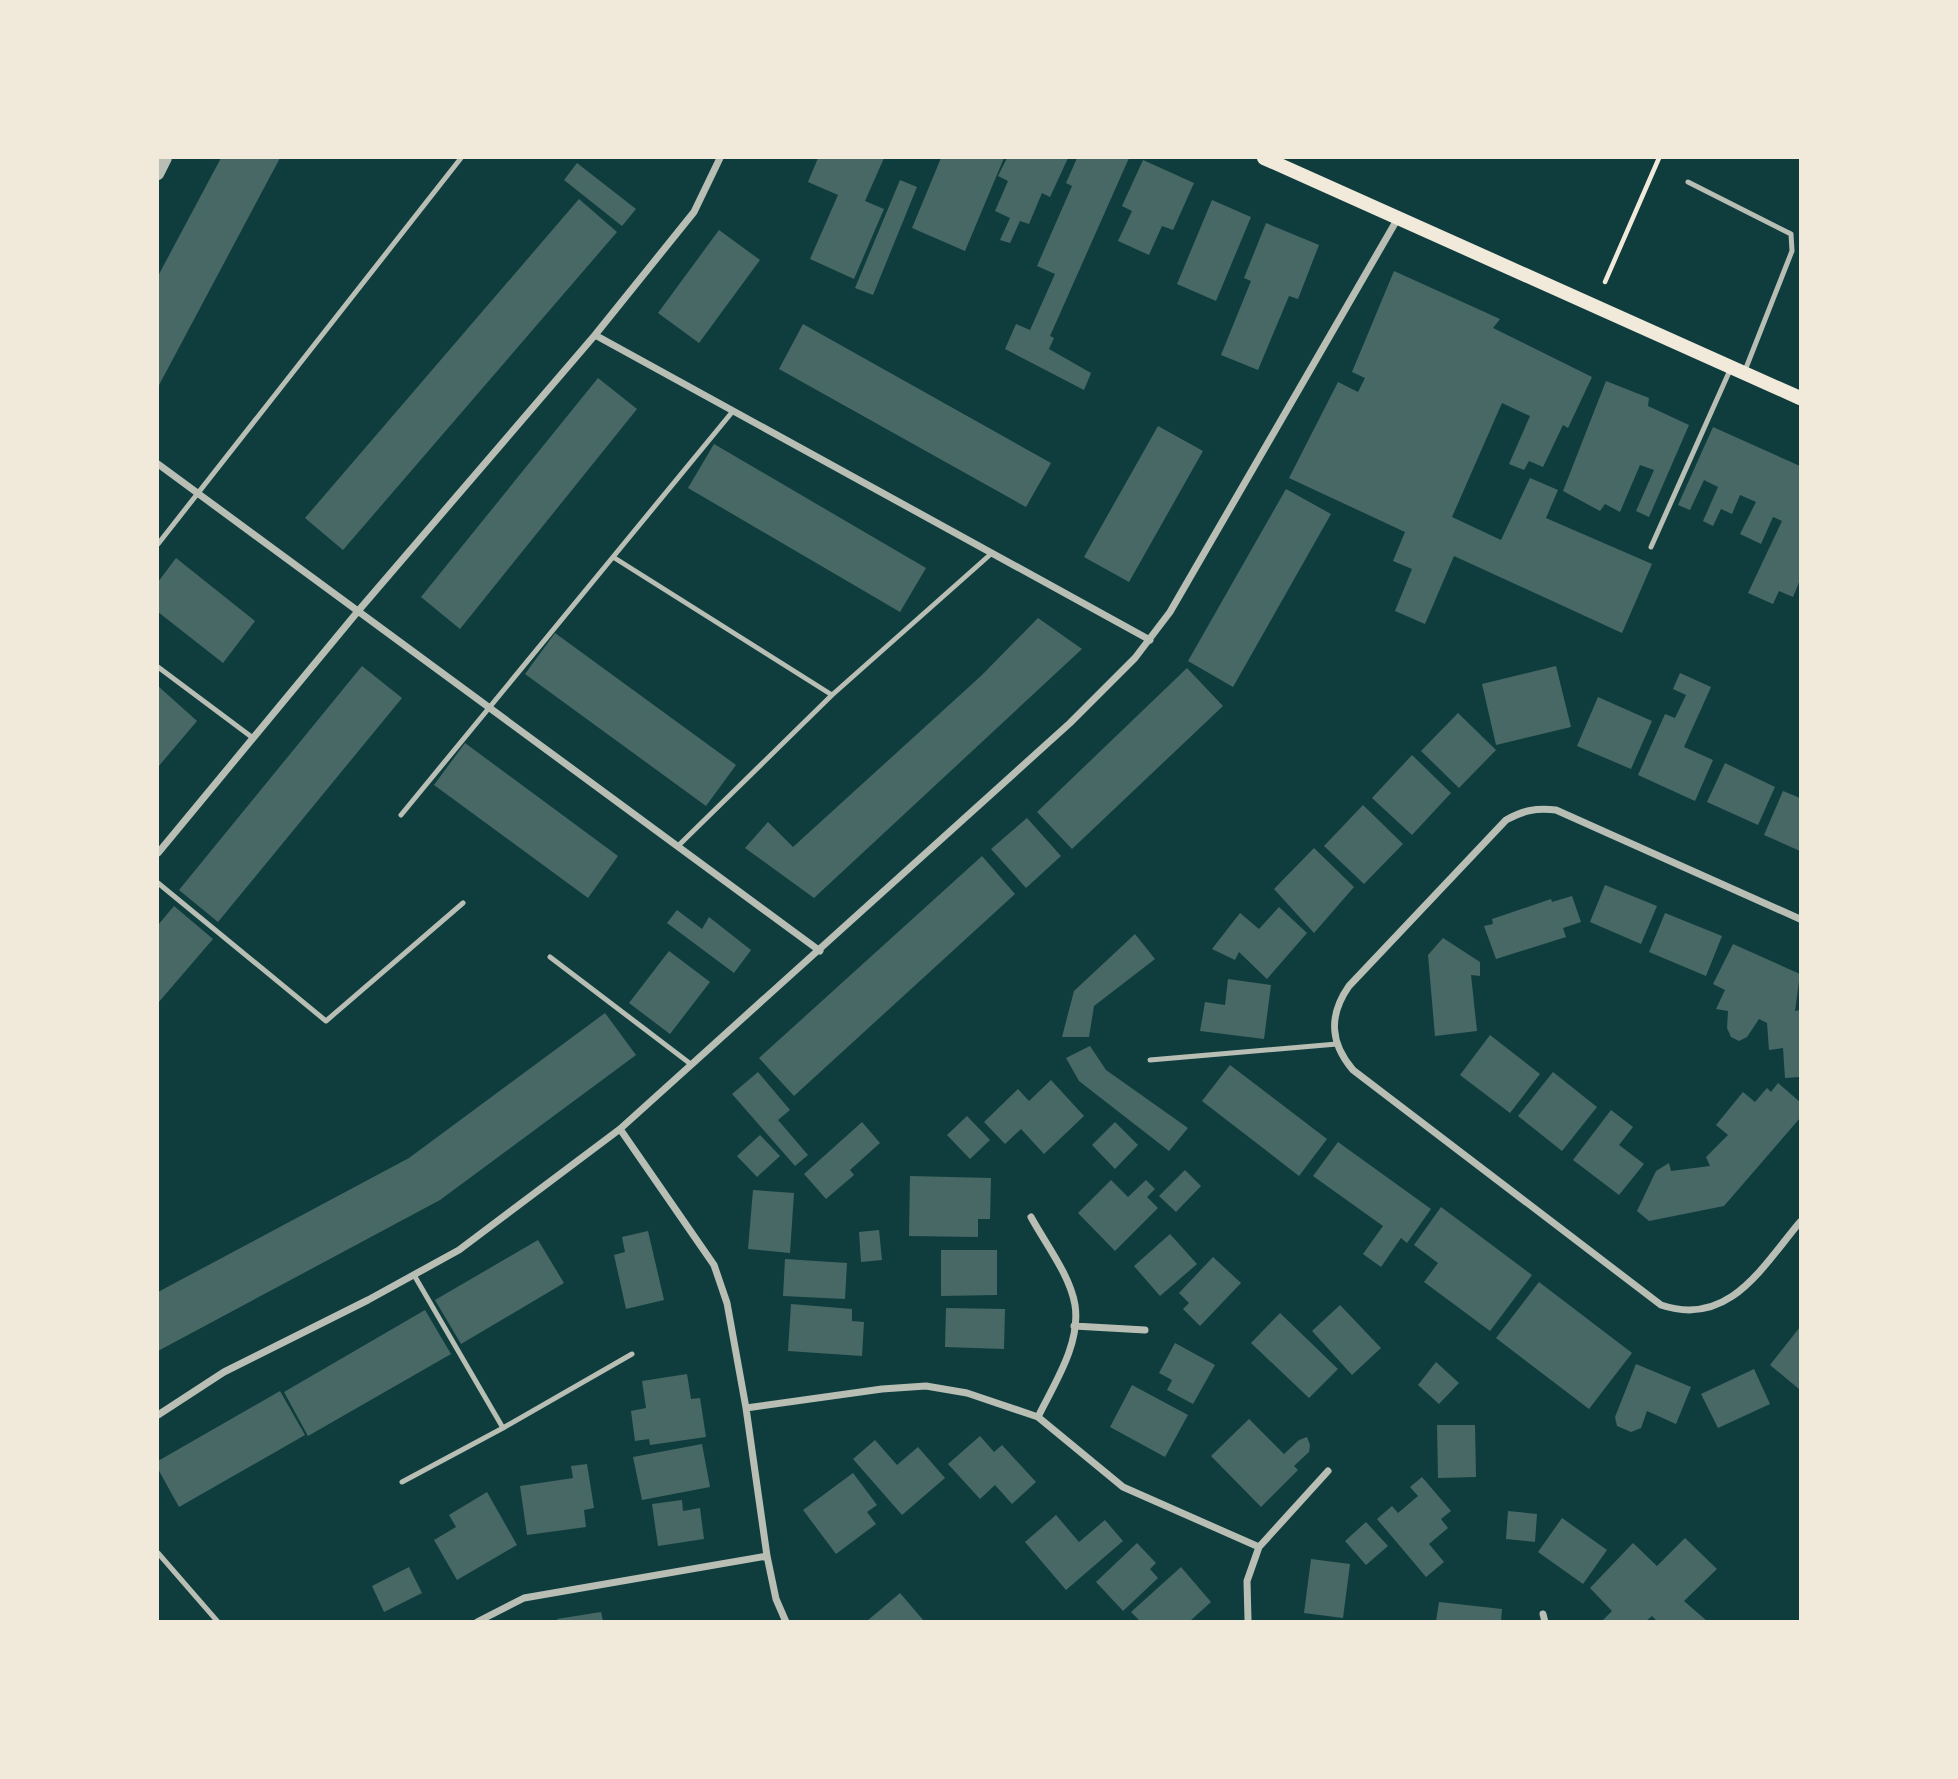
<svg xmlns="http://www.w3.org/2000/svg" width="1958" height="1779" font-family="Manrope,sans-serif">
  <rect width="100%" height="100%" fill="#0f3d3e"/>
  <!-- building -->
  <path fill="#486865" d="M221 158H280L158 387V276Z
    M818 158H884L865 201 884 209 854 279 810 259 838 195 808 182Z
    M941 158H1004L965 251 912 228Z
    M1007 158H1068L1050 197 1042 193 1029 224 1020 221 1010 243 1000 240 1010 218 995 211 1008 181 998 176Z
    M1077 158H1129L1050 336 1054 338 1049 349 1091 373 1084 390 1005 349 1016 324 1030 330 1055 274 1037 266 1072 186 1066 183Z
    M1143 160 1194 183 1173 230 1162 226 1149 255 1118 241 1132 211 1122 206Z
    M577 163 636 209 622 226 564 180Z
    M900 180 917 187 873 295 855 288Z
    M579 199 617 232 343 550 305 518Z
    M1212 200 1251 217 1216 301 1177 284Z
    M1266 223 1319 245 1298 299 1289 296 1258 370 1221 355 1251 281 1244 278Z
    M719 230 760 260 699 343 658 313Z
    M1394 271 1500 319 1493 328 1592 377 1568 428 1563 425 1543 467 1529 461 1524 470 1509 464 1530 416 1502 403 1452 517 1501 540 1530 478 1558 490 1546 518 1652 564 1622 633 1454 556 1425 624 1395 611 1412 569 1393 561 1405 532 1289 478 1338 382 1358 392 1365 378 1352 372Z
    M803 324 1051 463 1026 507 779 369Z
    M598 378 637 409 460 629 421 597Z
    M1606 381 1649 398 1648 406 1689 425 1649 517 1636 511 1654 470 1640 465 1620 512 1605 504 1600 511 1563 491Z
    M1158 426 1203 451 1129 582 1084 557Z
    M1713 427 1800 466V580L1793 597 1779 591 1773 604 1748 593 1782 521 1773 517 1761 544 1740 534 1756 502 1740 495 1732 514 1721 509 1713 526 1703 521 1718 487 1704 480 1690 510 1678 505Z
    M714 444 926 568 900 612 688 488Z
    M1286 489 1331 514 1233 687 1188 661Z
    M176 558 255 621 223 663 158 612V582Z
    M1038 618 1082 649 814 898 745 848 768 822 793 847 982 675Z
    M555 633 736 765 706 806 525 674Z
    M362 666 402 698 218 922 179 890Z
    M1556 666 1571 727 1496 745 1482 684Z
    M1187 668 1223 706 1072 849 1037 812Z
    M1680 673 1711 687 1684 747 1713 760 1695 801 1638 775 1665 714 1675 718 1686 695 1673 689Z
    M158 686 197 721 158 767Z
    M1598 697 1652 721 1631 769 1577 746Z
    M1458 713 1496 750 1459 788 1421 751Z
    M465 743 618 856 588 898 434 785Z
    M1412 755 1451 793 1412 835 1372 798Z
    M1725 763 1775 787 1758 825 1707 802Z
    M1783 791 1800 798V851L1764 835Z
    M1363 805 1403 844 1364 884 1324 846Z
    M1027 818 1061 856 1026 888 991 849Z
    M1314 848 1354 887 1314 933 1274 889Z
    M982 856 1015 894 794 1096 759 1058Z
    M1605 885 1657 906 1641 944 1590 922Z
    M1572 896 1581 922 1563 928 1566 937 1496 959 1484 926 1493 924 1492 919 1551 899 1552 902Z
    M174 906 213 939 158 1003V925Z
    M1279 907 1307 933 1267 979 1239 952 1235 960 1212 949 1240 913 1259 929Z
    M677 910 702 929 709 917 751 950 734 973 667 923Z
    M1665 913 1722 936 1706 976 1649 952Z
    M1135 934 1155 959 1094 1006 1089 1037H1062L1074 991Z
    M1443 938 1480 962V976L1471 975 1477 1031 1435 1036 1428 955Z
    M1733 944 1800 974 1795 1011 1800 1010V1077L1785 1078 1783 1048 1769 1050 1767 1023 1759 1019 1747 1037 1739 1041 1731 1037 1727 1028 1728 1011 1716 1009 1725 990 1713 984Z
    M669 951 710 982 670 1034 629 1003Z
    M1228 979 1271 985 1264 1039 1200 1031 1205 1002 1225 1005Z
    M605 1013 636 1055 440 1200 158 1351V1292L409 1158Z
    M1490 1035 1540 1074 1510 1113 1460 1075Z
    M1090 1046 1106 1070 1188 1128 1169 1151 1079 1081 1066 1058Z
    M1230 1065 1327 1139 1299 1176 1202 1101Z
    M758 1072 790 1110 778 1120 808 1155 795 1166 732 1094Z
    M1553 1072 1597 1107 1562 1151 1518 1116Z
    M1051 1080 1084 1116 1044 1154 1021 1129 1005 1144 984 1122 1018 1089 1029 1101Z
    M1778 1083 1800 1102V1118L1724 1206 1649 1221 1637 1211 1656 1171 1669 1163 1671 1171 1710 1166 1706 1157 1728 1135 1716 1125 1743 1092 1755 1102 1767 1088 1771 1092Z
    M1611 1110 1633 1127 1619 1145 1644 1164 1619 1195 1573 1160Z
    M967 1116 990 1140 970 1159 947 1135Z
    M862 1122 880 1143 850 1170 854 1175 826 1199 804 1174Z
    M1115 1122 1138 1145 1115 1169 1092 1145Z
    M760 1135 780 1156 757 1177 737 1156Z
    M1338 1142 1431 1209 1407 1243 1401 1238 1381 1267 1363 1254 1383 1226 1313 1176Z
    M1185 1170 1201 1186 1176 1212 1159 1196Z
    M910 1176 991 1178 990 1219H978V1237L909 1236Z
    M1111 1180 1128 1197 1146 1180 1155 1189 1147 1197 1158 1208 1115 1251 1078 1213Z
    M753 1190 794 1193 790 1253 748 1249Z
    M1441 1207 1532 1275 1490 1331 1424 1282 1438 1263 1414 1245Z
    M879 1230 882 1260 861 1262 859 1232Z
    M648 1231 664 1300 626 1309 614 1255 625 1252 622 1237Z
    M1170 1234 1197 1264 1160 1296 1134 1266Z
    M538 1240 564 1283 461 1344 435 1300Z
    M941 1250H997V1295L941 1296Z
    M1213 1257 1241 1283 1200 1326 1183 1309 1189 1303 1179 1293Z
    M785 1259 847 1263 845 1299 783 1296Z
    M1539 1282 1632 1353 1589 1409 1496 1338Z
    M791 1304 852 1309V1321L864 1322 862 1356 788 1351Z
    M1340 1305 1381 1348 1352 1375 1312 1331Z
    M946 1308 1005 1309 1004 1349 945 1347Z
    M425 1310 451 1354 308 1436 284 1392Z
    M1280 1313 1338 1369 1309 1398 1251 1343Z
    M1800 1327V1387L1799 1389 1770 1365Z
    M1175 1343 1215 1365 1193 1404 1167 1390 1172 1380 1159 1373Z
    M1436 1362 1459 1383 1439 1404 1418 1385Z
    M1636 1364 1691 1387 1676 1424 1647 1411 1641 1428 1631 1432 1617 1426 1615 1417Z
    M1754 1369 1770 1404 1718 1428 1701 1394Z
    M687 1374 691 1399 700 1398 706 1437 650 1445 649 1439 635 1441 631 1411 646 1408 642 1381Z
    M1132 1385 1188 1415 1165 1457 1110 1427Z
    M280 1391 305 1435 179 1507 158 1469V1461Z
    M1249 1419 1284 1454 1299 1440 1307 1437 1310 1445 1309 1452 1294 1466 1298 1470 1261 1507 1211 1456Z
    M1437 1425H1475L1476 1477 1438 1478Z
    M980 1436 994 1452 1002 1445 1036 1482 1012 1504 995 1485 980 1499 948 1464Z
    M875 1440 897 1465 918 1447 945 1478 902 1515 853 1459Z
    M702 1444 710 1487 642 1500 633 1457Z
    M587 1464 594 1508 584 1510 586 1527 527 1535 520 1486 573 1478 571 1466Z
    M853 1473 877 1505 867 1512 876 1524 836 1554 803 1510Z
    M1422 1477 1451 1511 1441 1519 1448 1528 1429 1544 1444 1562 1426 1577 1377 1519 1392 1506 1398 1513 1418 1496 1410 1487Z
    M487 1492 517 1545 457 1580 434 1540 456 1527 449 1515Z
    M682 1500 683 1511 700 1508 704 1539 658 1546 652 1504Z
    M1508 1511 1537 1514 1535 1542 1506 1539Z
    M1056 1515 1079 1542 1105 1520 1123 1541 1066 1590 1025 1542Z
    M1562 1518 1607 1550 1583 1584 1538 1552Z
    M1366 1522 1388 1546 1366 1565 1345 1541Z
    M1685 1538 1717 1569 1684 1601 1707 1621H1657L1652 1616 1646 1621H1602L1612 1611 1590 1588 1633 1543 1657 1566Z
    M1137 1543 1156 1563 1150 1569 1158 1578 1123 1611 1096 1582Z
    M1311 1559 1350 1564 1343 1618 1304 1613Z
    M409 1567 422 1593 384 1612 372 1586Z
    M1181 1567 1211 1602 1190 1621H1140L1131 1612Z
    M900 1593 924 1621H867Z
    M1439 1602 1502 1609 1501 1621H1436Z
    M601 1612 603 1621H558L557 1619Z"/>
  <g fill="none" stroke-linecap="round" stroke-linejoin="round">
    <!-- path -->
    <path stroke="#f1e9da" stroke-width="4.5" d="M1605 282 1659 158"/>
    <!-- service -->
    <path stroke="#b8beb3" stroke-width="5" d="M1688 182 1791 234 1792 251 1744 373
      M733 411 613 557 832 695
      M158 544 461 158
      M1651 547 1730 370
      M158 667 253 738
      M401 815 613 557
      M678 846 832 695 992 553
      M158 883 326 1021 463 903
      M550 957 692 1065
      M1150 1060 1337 1044
      M414 1275 503 1428 632 1354
      M402 1482 503 1428
      M158 1553 218 1622"/>
    <!-- minor -->
    <path stroke="#b8beb3" stroke-width="7" d="M595 335 1150 640
      M158 464 820 951
      M158 853 359 610 595 335 694 212 720 158
      M1800 919 1556 810C1536 808 1524 810 1506 820L1349 986C1328 1016 1330 1043 1353 1070L1661 1305C1729 1328 1762 1267 1800 1222
      M620 1129 714 1265 727 1303 746 1408 767 1556 776 1599 786 1622
      M1031 1217C1045 1243 1070 1275 1075 1305 1081 1344 1054 1384 1038 1417
      M1074 1326 1145 1330
      M746 1408 882 1389 926 1386 967 1393 1038 1417 1123 1487 1259 1547
      M158 1415 224 1372 368 1300 459 1250 620 1129 1070 723 1135 658 1170 612 1398 218
      M1543 1614 1545 1622
      M1248 1620 1247 1581 1259 1547 1328 1471
      M477 1622 524 1598 767 1556"/>
    <!-- tertiary -->
    <path stroke="#b8beb3" stroke-width="12" d="M158 174 166 158"/>
    <!-- secondary -->
    <path stroke="#f1e9da" stroke-width="14" d="M1264 158 1800 398"/>
  </g>
  <!-- border -->
  <rect width="1958" height="1779" fill="none" stroke="#f1e9da" stroke-width="318"/>
</svg>
